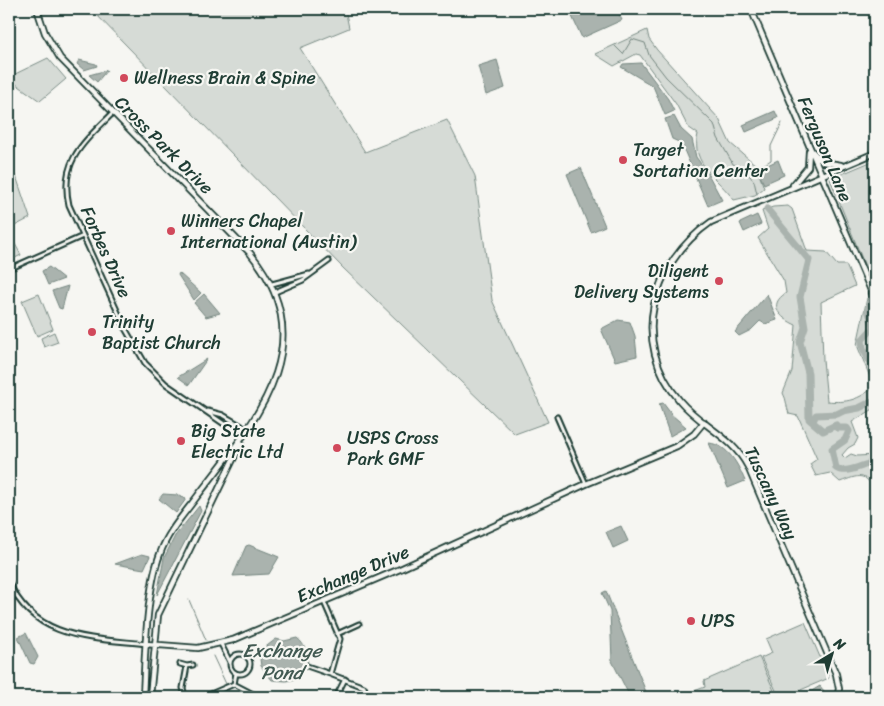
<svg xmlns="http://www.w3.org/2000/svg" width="884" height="706" font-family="Sriracha,sans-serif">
  <rect width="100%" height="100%" fill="#f6f6f2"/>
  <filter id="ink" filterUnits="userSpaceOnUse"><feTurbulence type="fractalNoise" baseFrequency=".02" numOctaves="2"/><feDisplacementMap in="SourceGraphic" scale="10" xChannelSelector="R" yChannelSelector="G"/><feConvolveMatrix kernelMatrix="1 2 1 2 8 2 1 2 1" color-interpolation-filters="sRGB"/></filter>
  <g filter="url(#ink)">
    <!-- green -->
    <path fill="#d6dbd6" stroke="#7a8c85" d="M91 9H345L349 28 300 48 365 152 447 120 475 176 492 300 548 422 515 434 343 268Z
      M647 30 649 39 657 50 719 119 730 143 756 165 764 188 755 195 734 200C718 178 690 164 698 134L688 127 676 104 640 55 636 54 614 66 595 54Z
      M48 58 66 79 40 101 16 84 9 88V77Z
      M875 160V291L830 179Z
      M9 175 16 176 30 218 9 229Z
      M788 206 792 209 807 251 826 252 837 265H846L855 286 821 302 823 360 827 401C847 403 858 400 874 387L857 345 867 298 875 315V408L852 422 858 438 855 444 848 448 842 455 845 458 851 454 857 456 875 455V490C864 472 859 475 840 482L830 473 816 476 810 464 817 459 798 416 789 414C786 406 787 400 783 393L792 371 796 325C780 318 767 305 786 293L784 281 758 238 768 229 762 211 773 207Z
      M9 233 21 255 9 261Z
      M39 294 53 329 37 336 22 301Z
      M54 332 58 342 44 347 41 338Z
      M805 622 829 678 784 697H779L761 658 772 653 766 639Z
      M759 657 777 697H678L705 687 704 681Z"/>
    <!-- water -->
    <path fill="#aab3ae" stroke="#72847d" d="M577 9H616L622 20 582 38 570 12Z
      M79 60 96 64 97 66 84 70 77 64Z
      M497 60 505 88 486 95 478 66Z
      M641 63 668 99 674 111 665 115 653 86 621 67 623 64Z
      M107 70 97 82 89 75Z
      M775 111 778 118 746 132 743 125Z
      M674 116 681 129 692 139 696 157 708 174 722 200 708 206 681 143 672 139 665 119Z
      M778 160 784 175 764 184 757 170Z
      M581 168 605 226 591 232 567 174Z
      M757 215 761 224 744 232 740 223Z
      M49 267 64 279 48 285 42 271Z
      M179 273 201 293 194 300 178 275Z
      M68 286 62 309 59 308 52 291Z
      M204 294 220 313 206 317 194 303Z
      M767 294 777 320 765 324 760 321 751 330 739 336 735 332Z
      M618 320 630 322 635 336 637 356 615 361 601 329Z
      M207 359 189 385 178 377Z
      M663 403 672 415 686 427 670 436 659 404Z
      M709 443C728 445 738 464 745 481L728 488Z
      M163 494 178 495 186 499 176 513 159 499Z
      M199 506 201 511 157 595 164 558 175 536Z
      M621 526 628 541 613 548 606 532Z
      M249 545 279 557 269 574 233 576 246 546Z
      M142 554 150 556 144 569 115 564Z
      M606 591 648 697H630L612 661 610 611 602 593Z
      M26 633 38 657 34 664 30 663 18 637Z
      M297 638C306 645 307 654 308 665L300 669 295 679 286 681 272 680 261 666 259 652 276 639 284 641Z
      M820 686 824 691 823 697H812L810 692Z"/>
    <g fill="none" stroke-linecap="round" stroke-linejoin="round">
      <!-- stream -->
      <path stroke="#72847d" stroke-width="1" d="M615 46 623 54 632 39 645 43 649 55 666 77 714 124 718 138 733 164 743 168 754 181 757 194
        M751 176 754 171 771 160V146L782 123
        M189 600 206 640
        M213 656 226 684
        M228 690 232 697"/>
      <!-- river -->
      <path stroke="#aab3ae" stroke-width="7" d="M767 209 809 260 800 297 805 327 800 342 808 373 809 419 823 431 836 425 837 428H847L849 431 845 440 832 449 836 468C845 474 858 467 868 464L875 469
        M871 301 868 310 874 327 862 340 863 348 875 372
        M813 421 816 415 837 414 843 411 859 408 875 400"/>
      <defs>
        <path id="minor" d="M113 113C84 142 59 161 69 205L126 330 145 363 166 384 243 437
          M9 269 83 236
          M272 284 309 274
          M275 292 303 280 329 261
          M208 411 223 415 247 429
          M557 417 586 484
          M9 582C34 640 92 638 146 644
          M324 602 340 639 330 674 364 687 368 697
          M337 634 359 624
          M221 644 230 662
          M230 664a10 10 0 1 1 20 0a10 10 0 1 1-20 0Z
          M180 664 187 666 183 688 185 697
          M187 666 193 665
          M307 666 330 674
          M234 684 236 673
          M204 697 234 684 259 697
          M336 697 345 679"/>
        <path id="tertiary" d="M37 9 45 33 60 58 250 253C324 343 257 419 199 494 185 513 168 531 160 554 146 591 145 657 143 697
          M751 9 875 300
          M811 150 823 162 841 165
          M793 185 808 167 809 151
          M146 644 198 648 233 640 400 569 586 484 677 446 694 434 704 422
          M150 697 158 615 241 443
          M837 697 839 689 836 674 748 467C732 436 701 426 680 401 629 342 651 264 711 222L875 153"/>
      </defs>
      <!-- minor casing -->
      <use href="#minor" stroke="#1f3d34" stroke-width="7"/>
      <!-- tertiary casing -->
      <use href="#tertiary" stroke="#1f3d34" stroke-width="8"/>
      <!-- minor -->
      <use href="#minor" stroke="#f6f6f2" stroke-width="3"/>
      <!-- tertiary -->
      <use href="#tertiary" stroke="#f6f6f2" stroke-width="4.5"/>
    </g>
  </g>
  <!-- markers -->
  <g fill="#d1495b" stroke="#f6f6f2" stroke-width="2">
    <circle cx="124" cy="78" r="5"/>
    <circle cx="623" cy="160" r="5"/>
    <circle cx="171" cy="231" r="5"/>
    <circle cx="719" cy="281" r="5"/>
    <circle cx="92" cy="332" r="5"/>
    <circle cx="181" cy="441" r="5"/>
    <circle cx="337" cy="448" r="5"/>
    <circle cx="691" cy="621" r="5"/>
  </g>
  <g text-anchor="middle" stroke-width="4.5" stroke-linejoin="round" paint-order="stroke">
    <!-- poi labels -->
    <g font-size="18" fill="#1f3d34" stroke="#f6f6f2" text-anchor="start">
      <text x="134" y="84">Wellness Brain &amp; Spine</text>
      <text x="633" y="156">Target<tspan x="633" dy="21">Sortation Center</tspan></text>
      <text x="181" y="227">Winners Chapel<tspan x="181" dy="21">International (Austin)</tspan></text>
      <text x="709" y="277" text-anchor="end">Diligent<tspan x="709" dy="21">Delivery Systems</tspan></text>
      <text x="102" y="328">Trinity<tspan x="102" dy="21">Baptist Church</tspan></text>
      <text x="191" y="437">Big State<tspan x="191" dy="21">Electric Ltd</tspan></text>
      <text x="347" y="444">USPS Cross<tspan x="347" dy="21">Park GMF</tspan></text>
      <text x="701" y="627">UPS</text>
    </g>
    <!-- street labels -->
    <g font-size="18" fill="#1f3d34" stroke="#f6f6f2">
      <text transform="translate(164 145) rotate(45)" y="6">Cross Park Drive</text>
      <text transform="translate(825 149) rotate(67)" y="6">Ferguson Lane</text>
      <text transform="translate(106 252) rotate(66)" y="6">Forbes Drive</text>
      <text transform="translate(771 493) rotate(65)" y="6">Tuscany Way</text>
      <text transform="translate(353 574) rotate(-23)" y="6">Exchange Drive</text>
    </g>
    <!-- water labels -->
    <g font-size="19" font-style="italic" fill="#425a52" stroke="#f6f6f2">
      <text x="282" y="657">Exchange<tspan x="282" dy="22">Pond</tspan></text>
    </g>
  </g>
  <!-- margin -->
  <rect width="884" height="706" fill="none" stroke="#f6f6f2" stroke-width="30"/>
  <rect x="15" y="15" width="854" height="676" fill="none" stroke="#1f3d34" stroke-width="2" filter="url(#ink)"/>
  <!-- north arrow -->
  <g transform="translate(832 654) rotate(38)" stroke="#f6f6f2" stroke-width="4" paint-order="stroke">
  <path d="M0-4L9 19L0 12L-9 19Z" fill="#1f3d34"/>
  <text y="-8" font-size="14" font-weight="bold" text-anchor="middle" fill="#1f3d34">N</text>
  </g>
</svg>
